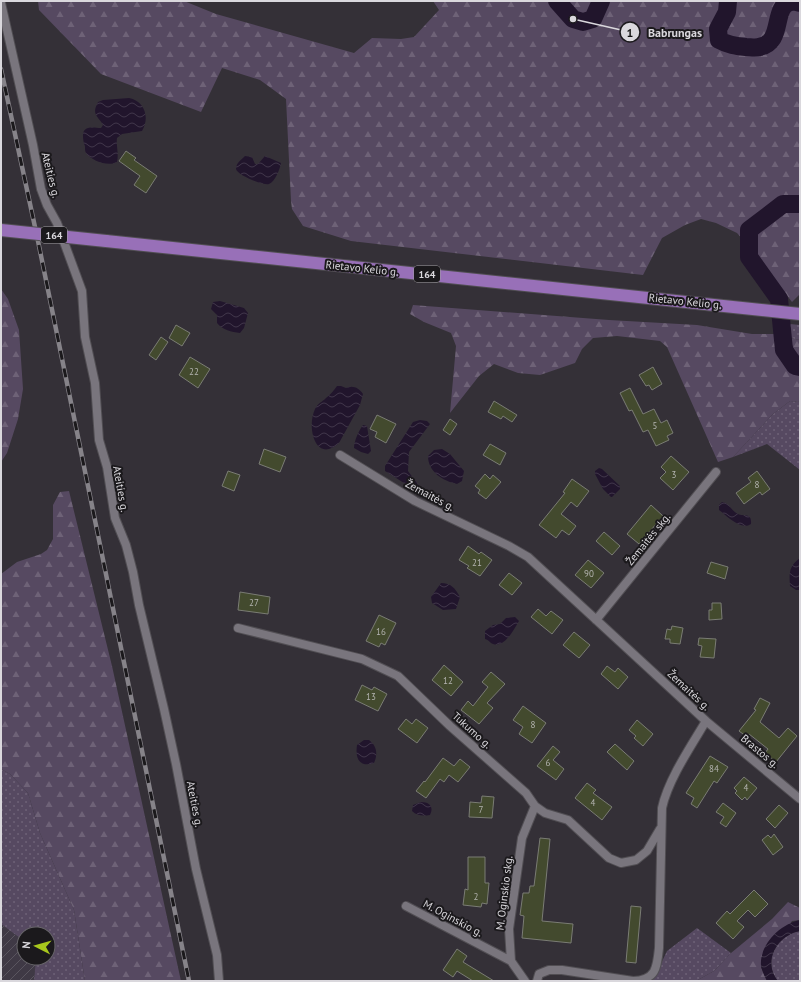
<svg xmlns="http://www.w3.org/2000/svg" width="801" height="982" font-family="'PT Sans',sans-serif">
  <defs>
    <pattern id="industrial-furrows" width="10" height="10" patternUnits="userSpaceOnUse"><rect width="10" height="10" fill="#3f3945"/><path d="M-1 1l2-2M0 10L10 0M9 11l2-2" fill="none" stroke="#5a555f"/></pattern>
    <pattern id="grass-dots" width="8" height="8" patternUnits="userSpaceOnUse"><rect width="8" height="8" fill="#564961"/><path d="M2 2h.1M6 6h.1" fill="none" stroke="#6e6277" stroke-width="1.8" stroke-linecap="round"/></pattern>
    <pattern id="forest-firs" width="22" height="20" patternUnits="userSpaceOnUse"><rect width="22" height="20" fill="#564961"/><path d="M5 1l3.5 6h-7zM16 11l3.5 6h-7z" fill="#6e6277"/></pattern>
    <pattern id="water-waves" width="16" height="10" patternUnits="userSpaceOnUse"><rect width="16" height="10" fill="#21152c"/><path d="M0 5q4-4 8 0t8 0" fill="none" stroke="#41364a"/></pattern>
  </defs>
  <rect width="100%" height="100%" fill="#343037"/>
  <!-- industrial -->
  <path fill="url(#industrial-furrows)" d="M1 924 24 941V958H36L34 981H1Z"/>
  <!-- grass -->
  <path fill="url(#grass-dots)" d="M790 324 800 325V340L790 338Z
    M790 401 800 402V470L767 444 733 457 773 414Z
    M1 769 10 774 28 793 40 833 74 910 85 981H34L36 958H48V934H24V941L1 924Z
    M697 928 731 953 714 971 696 981H647L657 972 667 951Z
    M800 931V981H778C762 962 777 935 800 931Z"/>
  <!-- forest -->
  <path fill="url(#forest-firs)" d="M38 1H184L216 14 354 53 372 38 401 39 414 37 439 10 433 1H800V294L792 302 754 252 737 233 716 223 701 219 685 225 662 238 643 275 351 241 303 226 292 209 291 201 286 99 260 80 222 68 201 112 101 74 39 10Z
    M1 289 8 299 19 330 23 389 18 419 7 453 1 462Z
    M413 305 609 320 697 325 752 334H777C779 351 783 369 800 376V402L790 401 773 414 733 457 718 462 667 347 660 341 617 336 593 338 582 349 575 363 540 375 518 373 494 364 479 376 450 413 456 346 451 333 424 322 410 314Z
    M790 338 800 340V359L794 351Z
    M69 491 112 666 181 981H85L74 910 40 833 28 793 10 774 1 769V574L17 562 41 554 47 550 53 539V505L60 492Z
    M788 902 800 908V920L792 921 761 967 767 981H696L714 971 731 953 772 919Z"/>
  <!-- water -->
  <path fill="url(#water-waves)" d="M129 98C145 101 150 118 142 131L122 134 117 138C116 146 119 154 117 162 108 167 92 161 86 153 84 149 86 147 84 144 83 138 81 130 88 128 92 127 97 128 101 128L103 125C98 116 91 115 98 102L103 100Z
    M245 156 252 157 255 164H258L265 156 281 163C280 169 275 182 269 184 264 186 237 175 236 169 236 163 241 160 245 156Z
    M220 301 244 308 248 313 244 328 240 333C231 332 223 330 217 323V315L211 309 213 302Z
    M776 322 790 324V338L794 351 800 359V376C779 367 778 343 776 322Z
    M337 386H341L346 388C353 385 359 388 363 394L360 405 339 443C316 464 306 428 315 409 318 403 322 402 326 398 330 395 334 390 337 386Z
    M420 420 427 421 430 424 409 452 408 471 419 486 415 490 385 471V466L413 422Z
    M363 425 367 426 371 451 368 454 361 452 354 448C354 441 359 430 363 425Z
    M442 449 450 454 464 471 462 481 457 484C443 481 428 472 428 456L434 450Z
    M599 468 602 469 620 486V489L612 497H611L603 489 595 474V471Z
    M722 502C730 503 731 511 738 514 744 517 752 512 751 524 741 531 727 516 719 510V505Z
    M800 558V590H796L790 586C789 573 789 566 800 558Z
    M441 583C451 583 455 588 460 597L456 609 443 610 432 603 431 597Z
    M515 617 519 621C514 629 505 648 493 644 490 643 489 640 485 639V631L493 625 500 624 506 618Z
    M364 740H369C377 746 378 754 374 763 359 768 355 758 357 745Z
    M421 802C430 802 434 807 430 815 423 816 417 816 412 811L413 805Z
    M800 920V931C777 935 762 962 778 981H767C765 977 762 971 761 966 759 945 780 924 800 920Z"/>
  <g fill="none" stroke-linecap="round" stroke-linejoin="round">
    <!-- river -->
    <path stroke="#21152c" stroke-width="18" d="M557 1 573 19 583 22 593 19 601 1
      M728 1 727 12 718 29 719 40C728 45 736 46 746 47 750 47 755 48 759 47 785 43 771 6 791 2 793 1 797 2 800 3
      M800 204H783L749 230V257L779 299 784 350 795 366 800 367"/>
  </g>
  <!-- building -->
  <path fill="#434a2e" stroke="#7a7c74" d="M126 151 136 158 134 160 157 176 146 193 134 185 140 176 119 161Z
    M176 325 190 333 182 346 169 338Z
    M161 337 168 342 156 360 149 355Z
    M190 357 210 369 198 388 179 375Z
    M653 367 662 384 652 390 649 385 646 386 639 375Z
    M630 388 643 414 654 409 661 423 667 420 673 433 667 436 669 440 656 446 648 430 643 432 632 410 629 411 620 393Z
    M494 401 517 415 512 422 503 416 501 419 488 412Z
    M377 415 396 424 386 443 375 437 377 432 370 429Z
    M450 419 457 424 450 435 443 430Z
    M490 444 506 453 500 465 483 455Z
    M264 449 286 457 280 472 259 464Z
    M671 456 689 472 673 490 660 478 666 472 661 467Z
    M228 471 240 475 234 491 222 486Z
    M757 471 770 489 762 495 760 492 744 504 736 493 751 482 748 478Z
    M485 474 490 479 493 475 501 482 486 499 478 493 480 490 475 486Z
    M572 479 589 491 577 507 571 502 561 514 576 526 569 535 562 530 556 538 539 525 565 493 563 492Z
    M651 505 663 516 639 544 627 534Z
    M604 532 620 546 612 555 596 541Z
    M468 546 479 554 481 552 492 560 480 576 467 568 469 566 459 560Z
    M588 560 604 573 591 588 575 575Z
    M711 562 728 567 725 579 707 573Z
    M509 573 522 583 512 595 499 585Z
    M240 592 270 597 268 614 238 610Z
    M712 603H721L722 619 709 620V610H712Z
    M538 609 546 616 551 611 563 620 552 634 531 617Z
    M379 615 396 623 385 645 381 643 379 647 366 641Z
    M672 626 683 628 680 644 670 643V639H665L667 629 671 630Z
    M574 632 590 645 579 658 563 645Z
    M699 638 716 639 714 658 700 657 702 646 698 645Z
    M444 665 463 682 451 696 432 680Z
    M607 666 615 672 618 668 628 677 618 689 601 674Z
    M491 672 505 684 487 703 493 708 479 724 461 710 468 701 473 706 488 687 482 682Z
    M362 685 372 690 374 687 387 694 378 711 355 700Z
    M760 698 770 703 760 722 779 738 788 728 797 736 776 762 765 753 768 749 749 734 747 737 739 731 756 710 754 709Z
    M523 706 546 723 532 743 519 734 523 727 513 720Z
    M406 719 412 724 416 719 428 728 417 743 398 729Z
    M637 720 653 734 643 746 634 738 636 736 629 730Z
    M615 744 634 761 627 770 607 752Z
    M553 746 560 752 553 760 564 769 556 780 537 766Z
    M710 756 728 767 717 783 714 781 697 808 691 804 694 798 686 793Z
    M443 758 454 766 460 759 470 767 458 782 449 775 444 782 440 779 426 798 416 791 424 781 425 782Z
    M744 777 757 788 747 800 745 797 742 800 735 793 737 791 734 788Z
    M587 783 596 790 593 793 612 807 602 820 575 798Z
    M482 796 494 797 492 818 469 817 470 802 481 803Z
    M723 803 736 813 726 827 720 823 724 817 716 812Z
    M779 805 788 813 775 828 766 819Z
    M774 834 783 847 773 855 762 840 768 835 771 838Z
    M540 838 550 839 542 921 573 924 571 943 522 938 524 916 520 915 523 893H529L530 886H534Z
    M468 857H485V883H489L487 904 482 903 481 907 463 905 465 889 468 890Z
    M754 890 768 904 755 917 748 910 737 921 744 927 733 939 716 923 727 911 730 914Z
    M631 906 641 907 636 963 626 962Z
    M457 949 467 956 463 962 494 981H473L457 971 453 977 443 970Z"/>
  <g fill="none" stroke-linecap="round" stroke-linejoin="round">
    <defs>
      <path id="street" d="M1 3 33 145 41 189 47 205 57 223 82 291 85 337 95 383 99 440 107 467 115 518 126 545 133 572 139 605 164 709 176 764 196 869 217 955 219 981
        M340 455 415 501 509 546 528 557 706 721C691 746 668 780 662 808L659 948C657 968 656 980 633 981L562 970H549L539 974 537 981
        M596 620 716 472
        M238 628 362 659 398 676 450 726 526 793 535 806 545 813 568 820 609 858 621 863 636 860 647 851 660 829
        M706 721 800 799
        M406 906 511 961
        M525 981 511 961 509 929 522 838 535 806"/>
      <path id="primary" d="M106 241 800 314"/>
    </defs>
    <!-- street casing -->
    <use href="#street" stroke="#514e53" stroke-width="10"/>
    <!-- primary casing -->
    <use href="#primary" stroke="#514e53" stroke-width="14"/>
    <!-- street -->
    <use href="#street" stroke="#79757d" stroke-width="8"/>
    <!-- primary -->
    <use href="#primary" stroke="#9870b8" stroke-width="12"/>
    <defs>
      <path id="rail" d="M1 69 38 241 189 981"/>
    </defs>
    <!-- rail casing -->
    <use href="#rail" stroke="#868389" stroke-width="4.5"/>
    <!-- rail -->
    <use href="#rail" stroke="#1b191c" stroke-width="3" stroke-dasharray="9" stroke-linecap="butt"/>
    <defs>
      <path id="primary-bridge" d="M1 230 106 241"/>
    </defs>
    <!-- primary-bridge casing -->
    <use href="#primary-bridge" stroke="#514e53" stroke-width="14" stroke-linecap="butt"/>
    <!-- primary-bridge -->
    <use href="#primary-bridge" stroke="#9870b8" stroke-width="12"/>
  </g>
  <g text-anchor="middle" stroke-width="4" stroke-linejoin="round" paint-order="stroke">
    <!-- number labels -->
    <g font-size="9" fill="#b4b4b1">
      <text x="194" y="375">22</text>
      <text x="655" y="429">5</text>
      <text x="674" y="478">3</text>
      <text x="757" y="488">8</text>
      <text x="477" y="566">21</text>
      <text x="589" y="577">90</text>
      <text x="254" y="606">27</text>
      <text x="381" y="635">16</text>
      <text x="448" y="684">12</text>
      <text x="371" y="700">13</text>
      <text x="533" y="728">8</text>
      <text x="548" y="766">6</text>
      <text x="714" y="772">84</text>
      <text x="746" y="791">4</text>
      <text x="593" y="806">4</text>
      <text x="481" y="813">7</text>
      <text x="476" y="900">2</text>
    </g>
    <!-- shield labels -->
    <g fill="#1b191c" stroke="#a19fa3" stroke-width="1">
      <rect x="41" y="227" width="26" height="16" rx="3"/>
      <rect x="414" y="266" width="26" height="16" rx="3"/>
    </g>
    <g font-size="10" font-weight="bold" fill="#dad8dd">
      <text x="54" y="239">164</text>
      <text x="427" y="278">164</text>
    </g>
    <!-- street labels -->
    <g font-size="11" fill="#dad8dd" stroke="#1b191c">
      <text transform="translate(51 175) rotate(76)" y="4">Ateities g.</text>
      <text transform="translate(362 268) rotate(6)" y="4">Rietavo Kelio g.</text>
      <text transform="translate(685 301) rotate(6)" y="4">Rietavo Kelio g.</text>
      <text transform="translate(121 489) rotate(80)" y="4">Ateities g.</text>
      <text transform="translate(430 495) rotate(28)" y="4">Žemaitės g.</text>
      <text transform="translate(648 539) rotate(-51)" y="4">Žemaitės skg.</text>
      <text transform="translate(689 690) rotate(43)" y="4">Žemaitės g.</text>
      <text transform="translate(472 730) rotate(42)" y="4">Tukumo g.</text>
      <text transform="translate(760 751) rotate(40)" y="4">Brastos g.</text>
      <text transform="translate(195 804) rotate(79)" y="4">Ateities g.</text>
      <text transform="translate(504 893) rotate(-83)" y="4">M. Oginskio skg.</text>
      <text transform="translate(453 918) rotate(28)" y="4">M. Oginskio g.</text>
    </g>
  </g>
  <!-- callouts -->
  <path fill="none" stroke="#dad8dd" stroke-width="1.5" d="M573 19L630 32"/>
  <g fill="#dad8dd" stroke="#1b191c" stroke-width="1.5">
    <circle cx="573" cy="19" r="4"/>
    <circle cx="630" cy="32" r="10"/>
  </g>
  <g font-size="12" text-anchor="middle" font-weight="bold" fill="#111">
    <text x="630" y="37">1</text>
  </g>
  <g font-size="12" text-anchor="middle" font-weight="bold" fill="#dad8dd" stroke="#1b191c" stroke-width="4" stroke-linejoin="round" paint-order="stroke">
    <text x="675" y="37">Babrungas</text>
  </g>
  <!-- border -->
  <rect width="801" height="982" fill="none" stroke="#dad8dd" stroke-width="4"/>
  <!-- north arrow -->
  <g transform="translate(36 946) rotate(276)"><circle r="19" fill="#1b191c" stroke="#676569"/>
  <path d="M0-3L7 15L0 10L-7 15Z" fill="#a8c71d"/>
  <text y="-6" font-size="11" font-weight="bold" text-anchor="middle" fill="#dad8dd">N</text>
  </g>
</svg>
